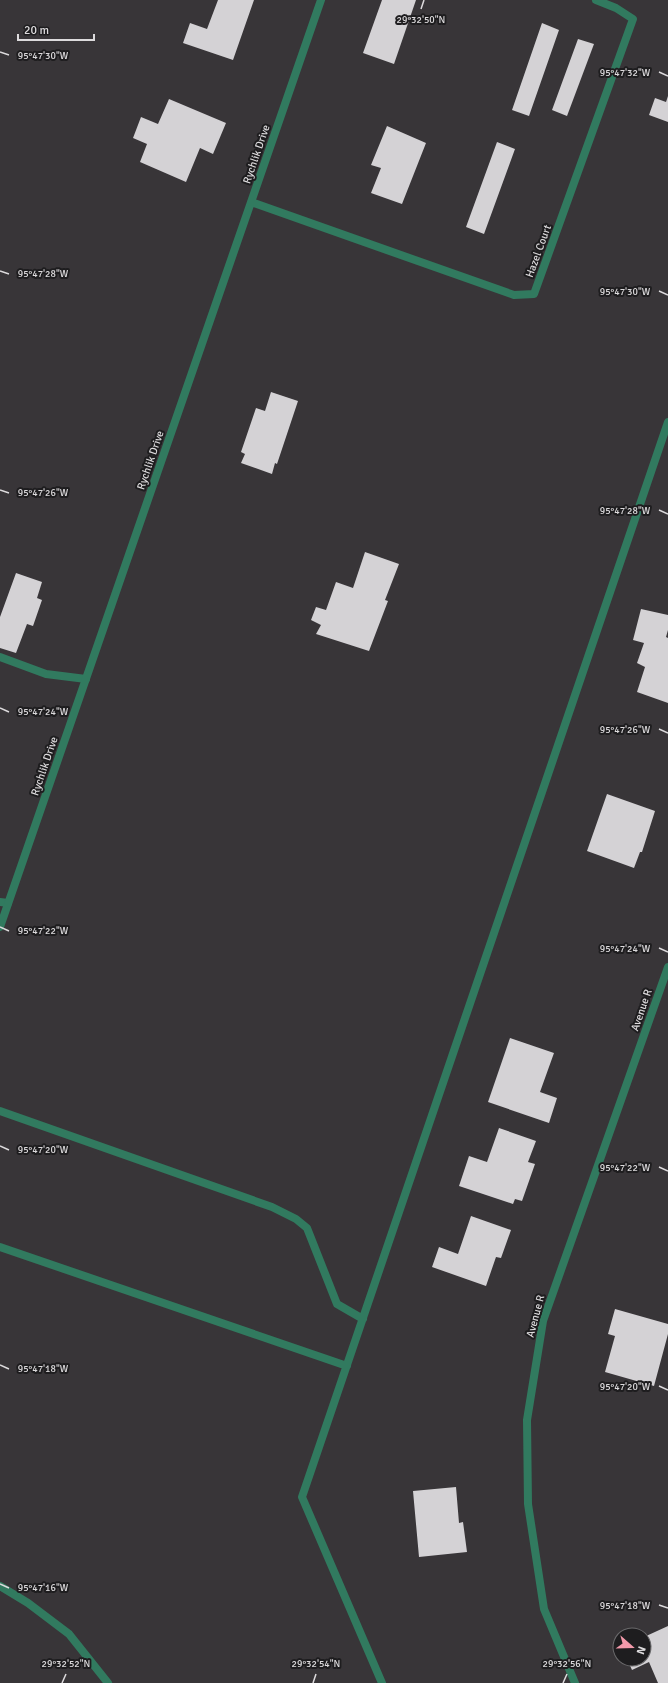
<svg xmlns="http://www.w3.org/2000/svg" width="668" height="1683" font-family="Signika,sans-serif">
  <rect width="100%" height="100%" fill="#383538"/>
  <!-- building -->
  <path fill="#d4d2d5" d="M218 0H254L233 60 183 43 190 23 207 29Z
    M382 0H416L394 64 363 53Z
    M542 23 559 30 529 116 512 110Z
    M578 39 594 44 567 116 552 110Z
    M668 96V122L649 115 655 98 666 102Z
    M169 99 226 123 213 154 200 148 186 182 140 162 147 144 133 138 141 117 158 124Z
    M387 126 426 143 402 204 371 193 381 168 371 165Z
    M497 142 515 149 484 234 466 227Z
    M271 392 298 401 277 464 275 463 272 474 241 463 245 454 241 452 256 408 265 411Z
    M365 552 399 564 385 600 388 601 369 651 316 634 321 625 311 620 316 607 326 610 336 582 353 588Z
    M16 573 42 582 37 598 42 600 33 626 27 624 16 653 0 648V617Z
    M641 609 668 615V630L666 637 668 638V703L637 692 645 667 637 663 644 643 633 640Z
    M607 794 655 811 642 852H640L634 868 587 851Z
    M510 1038 554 1053 540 1092 557 1098 549 1123 488 1102Z
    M499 1128 536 1141 528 1162 535 1164 522 1201 515 1199 513 1204 459 1186 469 1156 487 1162Z
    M471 1216 511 1230 501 1258 496 1257 486 1286 432 1267 439 1247 458 1254Z
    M615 1309 668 1324V1334L654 1386 605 1372 615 1336 608 1334Z
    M456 1487 459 1523 463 1522 467 1552 419 1557 413 1491Z
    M668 1626V1683H658L649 1662 632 1670 627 1659H644V1637Z"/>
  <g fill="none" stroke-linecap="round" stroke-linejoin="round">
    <!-- service -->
    <path stroke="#317a5f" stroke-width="8" d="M0 657 46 674 86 679
      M0 902 8 903
      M0 1111 272 1207 296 1219 307 1228 337 1304 363 1319
      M0 1247 347 1366
      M382 1683 302 1497 668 422"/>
    <!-- minor -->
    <path stroke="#317a5f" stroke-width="8" d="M251 202 514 295 534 294 633 19 616 8 596 0
      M0 927 321 0
      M575 1683 544 1609 528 1504 527 1420 543 1321 668 967"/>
    <!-- tertiary -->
    <path stroke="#317a5f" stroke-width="8" d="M0 1586 28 1603 69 1634 108 1683"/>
  </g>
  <!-- ticks -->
  <path fill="none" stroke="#dddbdd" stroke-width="1.5" d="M421 9 424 0M0 52 9 55M659 72 668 76M0 271 9 274M659 291 668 295M0 490 9 493M659 510 668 514M0 708 9 712M659 729 668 733M0 927 9 931M659 948 668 952M0 1146 9 1150M659 1167 668 1171M0 1365 9 1369M659 1386 668 1390M0 1584 9 1588M659 1605 668 1608M62 1683 66 1674M313 1683 316 1674M563 1683 567 1674"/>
  <g text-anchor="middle" stroke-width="4" stroke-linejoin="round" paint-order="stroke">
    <!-- street labels -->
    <g font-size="11" fill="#dddbdd" stroke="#1e1d1f">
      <text transform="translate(256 154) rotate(-71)" y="4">Rychlik Drive</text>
      <text transform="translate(538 251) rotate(-70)" y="4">Hazel Court</text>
      <text transform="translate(150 460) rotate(-71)" y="4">Rychlik Drive</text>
      <text transform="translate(44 766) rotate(-71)" y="4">Rychlik Drive</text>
      <text transform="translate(641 1010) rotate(-71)" y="4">Avenue R</text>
      <text transform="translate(535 1316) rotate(-75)" y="4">Avenue R</text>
    </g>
  </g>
  <g font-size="10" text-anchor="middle" fill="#dddbdd" stroke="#1e1d1f" stroke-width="4" stroke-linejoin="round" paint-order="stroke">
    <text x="421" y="23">29°32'50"N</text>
    <text x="43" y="59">95°47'30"W</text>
    <text x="625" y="76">95°47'32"W</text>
    <text x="43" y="277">95°47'28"W</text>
    <text x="625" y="295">95°47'30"W</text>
    <text x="43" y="496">95°47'26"W</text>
    <text x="625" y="514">95°47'28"W</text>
    <text x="43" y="715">95°47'24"W</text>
    <text x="625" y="733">95°47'26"W</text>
    <text x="43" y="934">95°47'22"W</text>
    <text x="625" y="952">95°47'24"W</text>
    <text x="43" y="1153">95°47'20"W</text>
    <text x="625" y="1171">95°47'22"W</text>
    <text x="43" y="1372">95°47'18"W</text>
    <text x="625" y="1390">95°47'20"W</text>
    <text x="43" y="1591">95°47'16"W</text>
    <text x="625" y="1609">95°47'18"W</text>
    <text x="66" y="1667">29°32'52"N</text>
    <text x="316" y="1667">29°32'54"N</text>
    <text x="567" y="1667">29°32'56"N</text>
  </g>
  <!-- north arrow -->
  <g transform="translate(632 1647) rotate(110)"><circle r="19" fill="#1e1d1f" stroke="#6a696b"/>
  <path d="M0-3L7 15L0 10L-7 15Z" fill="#f39aab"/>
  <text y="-6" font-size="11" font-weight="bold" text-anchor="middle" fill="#dddbdd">N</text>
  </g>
  <!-- scale -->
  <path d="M18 34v6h76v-6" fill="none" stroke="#dddbdd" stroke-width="2"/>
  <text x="24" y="34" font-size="12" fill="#dddbdd" stroke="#1e1d1f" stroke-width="3" paint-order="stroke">20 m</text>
</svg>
